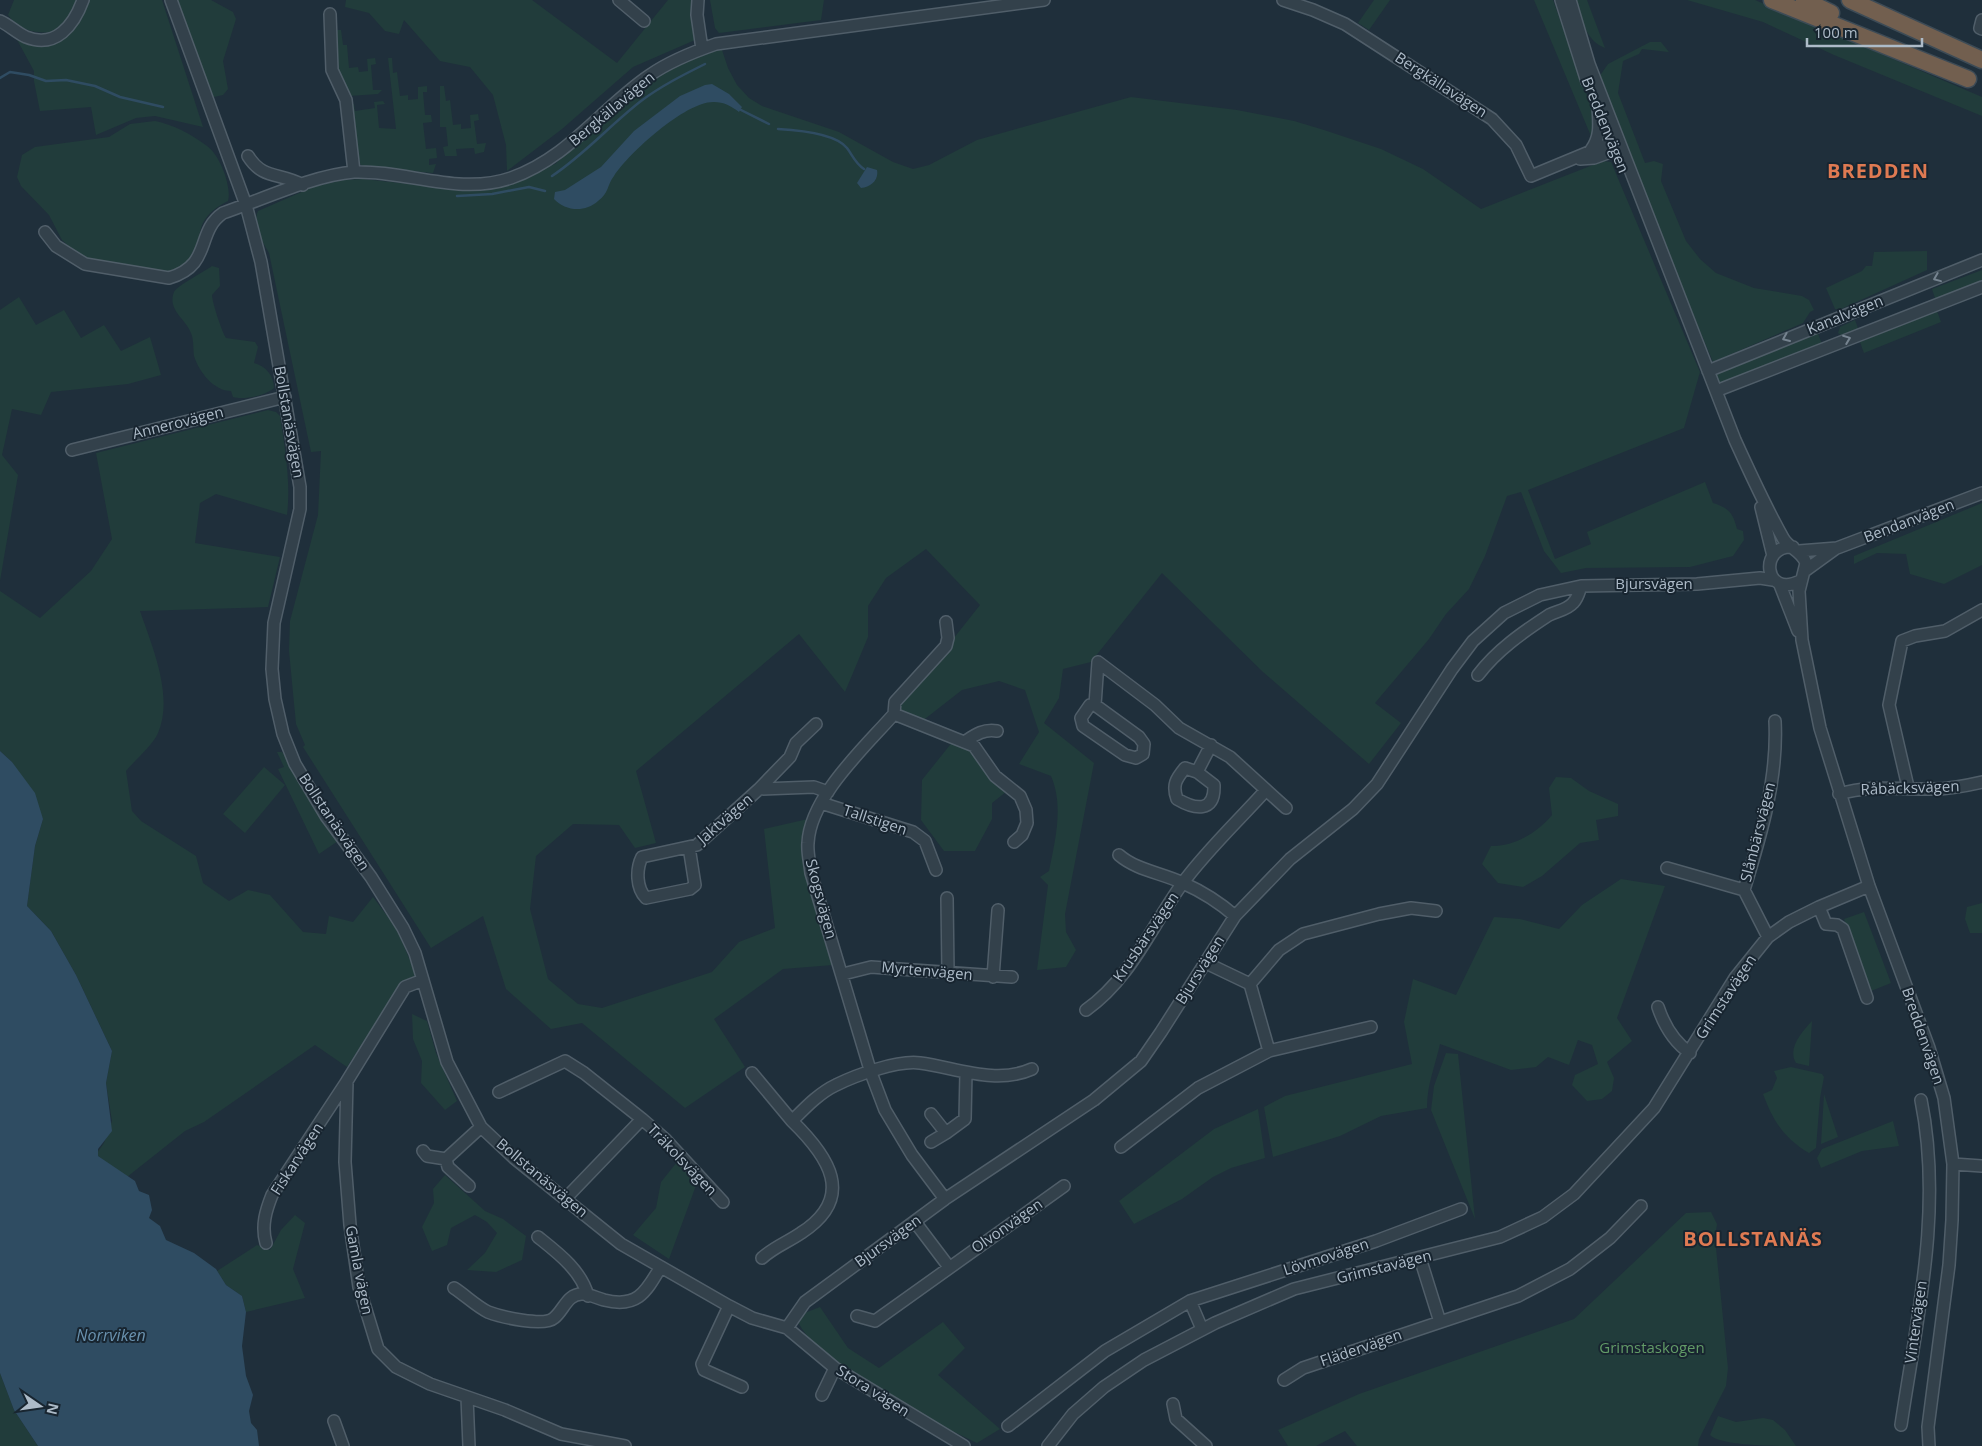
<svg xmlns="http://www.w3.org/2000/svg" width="1982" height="1446" font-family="'Open Sans',sans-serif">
  <rect width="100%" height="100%" fill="#1f2f3b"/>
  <!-- green -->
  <path fill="#213c3b" d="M14 0H162L203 127 155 116 136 118 96 135 91 107 40 111 34 81V71L15 36 19 39 68 31C45 33 23 36 8 15Z
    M177 0H211L233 12 236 19 223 61 228 89 223 95 214 97 211 94Z
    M346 0H532L617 63 668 0H693L695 40 633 67 562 129 507 171 506 145 493 95 470 67 440 61 404 20 399 34 385 31 369 13 345 7Z
    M710 0H824L821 20 719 33 715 28Z
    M1374 0H1390L1369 30 1358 23Z
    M1534 0H1553L1596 121 1593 141Z
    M1576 0H1587L1605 48C1585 40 1581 18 1576 0Z
    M1687 0H1755L1982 97V116L1834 55 1763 22Z
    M334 30H341L343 45H347L349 68 358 67 359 72 368 71 367 59 375 58 376 64 371 65 373 90H382L378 94 349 96 336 67Z
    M1650 42H1661L1669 52 1642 49 1639 54 1623 61 1618 93 1645 163 1654 161 1663 164 1661 181 1686 241 1700 259 1716 273 1754 288 1802 296 1809 300 1814 310 1810 312 1803 323 1713 362 1605 104 1599 77 1608 64Z
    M722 50 728 68 737 85 749 98 762 106 839 132 893 162 913 169 929 165 977 140 1131 97 1237 110 1294 121 1324 130 1381 149 1423 169 1481 209 1603 161 1611 162 1700 372 1684 428 1528 490 1555 559 1591 544 1587 532 1705 482 1713 503C1729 508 1733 513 1737 529L1743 531 1744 540 1733 556 1690 567 1586 568 1561 573 1544 551 1521 492 1507 496 1485 556 1469 589 1446 614 1429 639 1375 703 1401 723 1369 764 1263 672 1162 573 1091 662 1063 669 1059 698 1044 723 1094 763 1065 914 1066 932 1076 950 1066 967 1037 970 1048 885 1040 877 1049 871C1055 841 1064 806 1051 776L1019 764 1039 732 1025 690 999 681 962 690 921 722 897 710 980 605 926 549 886 578 868 606V637L845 692 799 634 636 771 656 843 635 848 619 825 573 824 536 856 530 909 548 979 578 1004 602 1008 712 972 739 942 775 928 764 829 808 819 804 842 833 965 783 969 714 1019 745 1067 685 1108 582 1023 551 1029 506 989 483 916 431 948 303 747 305 745 296 724 289 651 290 621 318 515 321 451 311 452 269 253C262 241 252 225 258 211L313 187 343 180 363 179 456 189 528 176 555 164 647 84 676 67 710 52Z
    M388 58H392L393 73 397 72 400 96 408 95V100L418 99V87L427 86V92H423L425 115H431L432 122 423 123 426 149 436 148 437 158 429 159V165L436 164 433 173 367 167 361 165 357 159 350 104H354L355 111 375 108 374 102 383 101 385 104 377 105 379 128 396 129Z
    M440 86H444L446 101 450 100 453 125 461 124V129L471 128 470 115 478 114 479 120 474 121 477 144 486 143 484 152 475 154 474 148 456 149 457 156H445L443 147 448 146 446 127H440Z
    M155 121C172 124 193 135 207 146 220 155 232 187 228 201 205 213 198 224 199 250L178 271 164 274 85 261 62 240 49 215 21 186 17 177 22 155 35 147 109 137 130 124Z
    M1927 251V270L1841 309H1835L1826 288 1862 271 1866 266H1872L1874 252Z
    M212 266 219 268 220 286 212 295C212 302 222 332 226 338L255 342 258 347 254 363C266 366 274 376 274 388 265 396 244 400 233 397L231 391C214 391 199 372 194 356 193 349 194 340 191 333 186 319 167 310 174 292 178 285 204 272 212 266Z
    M1982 270V281L1936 301 1932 289Z
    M19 297 36 325 64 310 81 338 104 325 121 351 150 337 161 375 128 384 51 392 41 415 12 409 2 455 18 475 0 581V310Z
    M1937 311 1941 322 1864 353 1860 342Z
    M1855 320 1859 331 1845 338 1838 333 1840 327Z
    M1817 331 1822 344 1719 385 1714 374Z
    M268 410 276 412 280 416C285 450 291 481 287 515L216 494 200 503 195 543 280 557 268 607 140 611C152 646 174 696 158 733 153 745 134 761 126 771L132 811 141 821 196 856 203 883 229 901 248 890 270 895 303 932 326 934 329 916 353 922 373 897 397 929 416 975 402 983 347 1067 315 1045 204 1122 185 1131 127 1177 98 1156 97 1153 104 1143 112 1121 106 1083 112 1051 76 975 51 931 27 906 35 846 43 819 12 762 0 751V591L40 618 91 571 112 539 96 453Z
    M1982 503V565L1944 584 1910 574 1906 554 1877 553 1854 564V556Z
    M954 740 974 751 1007 791 992 803V819L975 851H944L921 820 922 780Z
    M277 752H282L293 764 341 839 319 854 278 769 284 767Z
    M264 767 285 785 245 833 223 814Z
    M1556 777 1571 778 1589 791 1618 804V816L1596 820 1599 840 1580 843 1542 876 1523 887 1498 883 1482 864 1491 846C1515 846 1537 833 1552 815L1549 788Z
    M1621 879 1665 886 1617 1018 1632 1041 1607 1062 1614 1078 1612 1091 1602 1099 1587 1101 1572 1085 1575 1075 1598 1064 1592 1045 1578 1040 1569 1065 1548 1057 1536 1067 1511 1070 1440 1044C1435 1067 1427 1084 1427 1108L1381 1116 1340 1136 1273 1157 1264 1107 1285 1096 1412 1064 1404 1022 1413 979 1456 995 1494 917 1520 919 1559 929 1582 905Z
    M1982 903V933H1970L1965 919 1967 907Z
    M1864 912 1891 983 1871 991 1844 919Z
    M412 1014 427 1021 436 1053 457 1101 445 1110 421 1083 422 1061 413 1039Z
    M1812 1021 1809 1066 1796 1063C1787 1048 1802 1032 1812 1021Z
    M1446 1053 1458 1054 1475 1219 1431 1110 1434 1086Z
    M1791 1067 1822 1074 1824 1077 1820 1098 1816 1148 1809 1153C1784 1138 1773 1121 1763 1094L1772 1090 1777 1078 1774 1071Z
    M1824 1094 1838 1137 1821 1144Z
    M1258 1109 1265 1158 1231 1168 1213 1177 1182 1199 1134 1224 1119 1201 1214 1129Z
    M1893 1121 1899 1146 1862 1151 1821 1168 1817 1158 1822 1149Z
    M677 1162 698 1180 669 1259 633 1235 656 1208 661 1182Z
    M445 1175 485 1211 503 1219 526 1236 522 1260 496 1272 467 1270 485 1253 497 1233 487 1222 475 1215 451 1228 447 1245 432 1251 422 1227 434 1203 433 1189Z
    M1711 1212 1717 1224 1715 1238 1728 1368 1726 1386 1699 1439 1698 1446H1357L1345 1431 1316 1446H1288L1278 1430 1359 1394 1574 1319 1686 1213Z
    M295 1215 305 1223 293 1269 305 1298 246 1312 242 1296 226 1285 217 1271 257 1245 270 1250 281 1230Z
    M820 1307 848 1348 879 1368 943 1322 965 1348 938 1375 1000 1429 977 1443C923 1416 829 1376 799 1324L802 1314Z
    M0 1373 14 1410 38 1446H0Z
    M1718 1416 1736 1422 1763 1418 1773 1420 1785 1430 1796 1446C1776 1446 1720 1446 1710 1435Z"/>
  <!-- water -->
  <path fill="#2f4c62" d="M712 84 729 94 742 107 739 112C731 106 724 102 714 102 686 101 629 153 614 176 607 185 609 193 598 201 585 213 565 211 554 199L555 192 565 190 601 167 634 131 680 96 705 85Z
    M867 167 877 170C879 180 871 187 861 188L857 183Z
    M0 751 12 762 35 793 43 819 35 846 27 906 51 931 76 975 112 1051 106 1083 112 1131 98 1149V1156L135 1181 139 1191 149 1195 152 1210 149 1218 160 1226 166 1240 194 1253 216 1269 226 1285 242 1296 246 1312 242 1346 246 1376 253 1395 249 1411 251 1423 257 1430 259 1446H38L14 1410 0 1373Z"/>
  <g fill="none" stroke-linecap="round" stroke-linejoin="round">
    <!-- stream -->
    <path stroke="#2f4c62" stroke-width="2.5" d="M0 78 10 72 29 75 46 81 66 80 95 86 120 97 163 107
      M739 109 769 124
      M778 129C796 130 835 133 847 148 853 156 855 163 864 169
      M552 176C585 154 610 125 641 101 661 86 683 75 705 64
      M457 196 492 194 529 187 545 191"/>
    <defs>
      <path id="minor" d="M171 0 246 205 261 262 300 487V509L274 623 272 669 275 699 283 734 295 764 326 816 371 877 403 928 415 953 447 1062 481 1127 514 1158 621 1244 729 1306 752 1318 787 1328 835 1368 964 1446
        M619 0 644 21
        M698 0 697 15 702 49
        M1283 0 1313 10 1345 24 1492 119 1516 145 1531 176 1618 140
        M1561 0 1587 82
        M1570 0 1589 64 1735 440C1750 473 1765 506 1783 538 1789 549 1801 550 1806 563L1799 591 1802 640 1820 728 1869 886 1929 1048 1944 1098 1953 1164 1952 1220 1949 1265 1928 1427 1929 1446
        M330 14 332 70 346 100 354 172
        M1982 20 1980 28 1982 29
        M0 21C9 25 17 33 26 37 56 49 74 25 83 0
        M1591 150C1601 136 1599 124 1598 107
        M248 156C263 180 279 172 303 185
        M1580 159 1594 158 1621 148
        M45 232 56 246 85 264 169 278C213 265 195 232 223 213 261 200 314 175 354 172 406 170 459 196 511 178 570 157 601 108 650 75 670 61 693 52 716 44L1044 0
        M1708 371 1982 260
        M1716 391 1982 287
        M72 450 285 397
        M1761 507 1773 556
        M1793 547C1759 544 1763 599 1800 581
        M1799 551 1837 548 1982 493
        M1806 570 1835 549
        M1780 585 1798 631
        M1098 662 1155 705 1179 728 1230 757 1286 808
        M1478 675C1497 650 1523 632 1549 615 1557 611 1567 610 1573 603 1578 598 1579 592 1581 586
        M1090 705H1095L1139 737 1144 744 1143 754 1136 758 1125 755 1083 726 1081 718Z
        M1095 705 1098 662
        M894 714 974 746 995 776 1020 796 1026 810 1027 823 1022 835 1014 842
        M966 741C976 734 984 729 997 731
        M1185 768 1197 772 1214 785C1215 814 1194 809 1177 799 1172 785 1176 779 1185 768Z
        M1197 772 1211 745
        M1908 787 1889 705 1902 641 1915 636 1945 631 1982 610
        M759 789 790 757 796 743 816 724
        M1839 794C1872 784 1899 790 1932 789 1949 789 1965 786 1982 782
        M821 803 913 832 925 841 936 870
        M689 847 695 885 690 889 646 898C636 888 636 869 642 857L697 845 759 789 814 787 828 792
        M1119 855C1136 870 1162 873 1183 883 1201 891 1220 903 1235 916
        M1667 868 1744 890
        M947 898 948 972
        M1819 907 1826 924 1837 925 1843 929 1867 998
        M1768 937 1744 890C1761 835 1778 779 1775 721
        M1204 962 1250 984 1279 950 1303 934 1379 914 1411 908 1436 911
        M843 974 871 967 1012 977
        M993 977 998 910
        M423 980 405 987 347 1081 345 1162 350 1225 359 1287 378 1349 396 1367 430 1384 505 1410 561 1434 625 1446
        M1658 1007C1664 1025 1674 1042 1690 1053
        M1086 1010C1131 978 1151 927 1182 884 1205 852 1240 819 1266 790
        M1269 1051 1371 1027
        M752 1073 792 1121
        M499 1092 565 1061 584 1073 642 1119 566 1198
        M931 1114 946 1133 965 1119 966 1072
        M642 1119 665 1139 723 1202
        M931 1142 946 1133
        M1121 1147 1198 1088 1269 1051 1250 984
        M423 1151 427 1156 446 1159
        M1953 1164 1982 1166
        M469 1186 448 1167 446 1159 481 1127
        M945 1199 912 1155 885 1110 871 1073 811 873C810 863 807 852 808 843 810 797 865 747 894 714L895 702 946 646 948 638 946 622
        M915 1222 949 1267
        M538 1237C558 1253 581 1270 588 1296
        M266 1243C261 1226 266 1210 272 1195L347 1081
        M762 1258C774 1247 788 1242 801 1233 857 1197 828 1156 792 1121 805 1108 819 1093 836 1085 856 1075 898 1060 920 1063 957 1068 996 1085 1032 1069
        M1420 1258 1440 1322
        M454 1288C465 1295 476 1306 488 1312 501 1317 544 1327 554 1318 564 1310 567 1294 582 1294 589 1294 597 1298 604 1300 636 1308 645 1294 660 1268
        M1190 1301 1202 1329
        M729 1306 702 1364 704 1370 742 1387
        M857 1316 875 1321 1064 1186
        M787 1328 805 1302 945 1199 1094 1100 1141 1061 1161 1032 1235 916 1290 859 1353 809 1377 784 1452 669 1473 641 1504 613 1540 595 1581 586 1697 584 1760 578 1773 580
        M1284 1380 1303 1368 1518 1296 1570 1269 1610 1238 1641 1206
        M822 1395 835 1368
        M467 1397 469 1446
        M1173 1404 1176 1419 1206 1446
        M334 1421 343 1446
        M1901 1425C1917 1318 1943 1208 1921 1100
        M1008 1426 1105 1351 1190 1301 1376 1241 1461 1209
        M1048 1446 1073 1414 1104 1387 1144 1360 1215 1323 1294 1289 1500 1237 1543 1217 1574 1194 1654 1108 1735 978 1768 937 1789 922 1819 907 1869 886"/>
      <path id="highway" d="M1772 0 1968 79
        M1804 0 1831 13
        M1850 0 1982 60"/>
    </defs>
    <!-- minor casing -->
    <use href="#minor" stroke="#505e69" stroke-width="14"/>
    <!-- highway casing -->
    <use href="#highway" stroke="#3d4b56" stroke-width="19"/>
    <!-- minor -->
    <use href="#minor" stroke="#33414b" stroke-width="11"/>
    <!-- highway -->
    <use href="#highway" stroke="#725f4f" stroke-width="16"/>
  </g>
  <!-- one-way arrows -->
  <defs><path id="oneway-chevron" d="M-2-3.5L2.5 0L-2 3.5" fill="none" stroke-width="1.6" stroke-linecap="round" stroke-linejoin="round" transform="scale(1.25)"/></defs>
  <g stroke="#768490">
    <use href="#oneway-chevron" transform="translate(1937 278) rotate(158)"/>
    <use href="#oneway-chevron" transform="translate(1786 338) rotate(157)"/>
    <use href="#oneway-chevron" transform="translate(1847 339) rotate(-21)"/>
  </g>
  <g text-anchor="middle" stroke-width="4" stroke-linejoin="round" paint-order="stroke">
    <!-- street labels -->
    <g font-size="15" fill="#adbbc8" stroke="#182530">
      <text transform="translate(1441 85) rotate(33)" y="5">Bergkällavägen</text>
      <text transform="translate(612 109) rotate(-40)" y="5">Bergkällavägen</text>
      <text transform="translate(1605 125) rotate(68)" y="5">Breddenvägen</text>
      <text transform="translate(1845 315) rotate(-22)" y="5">Kanalvägen</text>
      <text transform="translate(289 422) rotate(80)" y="5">Bollstanäsvägen</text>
      <text transform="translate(178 423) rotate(-14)" y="5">Annerovägen</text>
      <text transform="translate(1909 521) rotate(-21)" y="5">Bendanvägen</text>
      <text x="1654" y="589">Bjursvägen</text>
      <text transform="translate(1910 788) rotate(-2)" y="5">Råbäcksvägen</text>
      <text transform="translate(725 819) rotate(-41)" y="5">Jaktvägen</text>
      <text transform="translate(875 820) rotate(18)" y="5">Tallstigen</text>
      <text transform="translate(334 822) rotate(56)" y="5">Bollstanäsvägen</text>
      <text transform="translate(1758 832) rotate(-76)" y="5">Slånbärsvägen</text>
      <text transform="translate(821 899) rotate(75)" y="5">Skogsvägen</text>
      <text transform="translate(1146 937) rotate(-56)" y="5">Krusbärsvägen</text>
      <text transform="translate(1200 970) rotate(-58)" y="5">Bjursvägen</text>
      <text transform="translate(927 971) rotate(5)" y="5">Myrtenvägen</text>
      <text transform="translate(1726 997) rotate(-57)" y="5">Grimstavägen</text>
      <text transform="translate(1923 1036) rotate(71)" y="5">Breddenvägen</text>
      <text transform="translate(297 1159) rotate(-57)" y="5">Fiskarvägen</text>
      <text transform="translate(682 1160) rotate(46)" y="5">Träkolsvägen</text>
      <text transform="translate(542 1178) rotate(40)" y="5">Bollstanäsvägen</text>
      <text transform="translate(1007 1226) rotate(-35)" y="5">Olvonvägen</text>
      <text transform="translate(888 1241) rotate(-36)" y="5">Bjursvägen</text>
      <text transform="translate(1326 1257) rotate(-18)" y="5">Lövmovägen</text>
      <text transform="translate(1384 1267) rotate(-14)" y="5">Grimstavägen</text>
      <text transform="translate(359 1270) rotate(79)" y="5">Gamla vägen</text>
      <text transform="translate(1916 1322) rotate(-82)" y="5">Vintervägen</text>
      <text transform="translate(1361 1348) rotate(-19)" y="5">Flädervägen</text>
      <text transform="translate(873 1391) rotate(32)" y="5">Stora vägen</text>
    </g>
    <!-- park labels -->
    <g font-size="15" fill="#629b67" stroke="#182530">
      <text x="1652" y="1353">Grimstaskogen</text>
    </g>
    <!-- water labels -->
    <g font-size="16" font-style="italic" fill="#6a92af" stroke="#182530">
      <text x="111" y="1341">Norrviken</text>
    </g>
    <!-- district labels -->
    <g font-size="20" font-weight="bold" letter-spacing="1" fill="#df7a52" stroke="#182530">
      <text x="1878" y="178">BREDDEN</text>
      <text x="1753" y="1246">BOLLSTANÄS</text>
    </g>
  </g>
  <!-- north arrow -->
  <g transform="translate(40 1406) rotate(103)" stroke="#182530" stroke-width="4" paint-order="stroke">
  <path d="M0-4L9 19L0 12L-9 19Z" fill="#adbbc8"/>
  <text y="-8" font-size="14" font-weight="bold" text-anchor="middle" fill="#adbbc8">N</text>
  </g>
  <!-- scale -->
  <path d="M1807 38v8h115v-8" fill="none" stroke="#adbbc8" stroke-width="2.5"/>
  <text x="1814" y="38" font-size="15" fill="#adbbc8" stroke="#182530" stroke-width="4" paint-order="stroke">100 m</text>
</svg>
